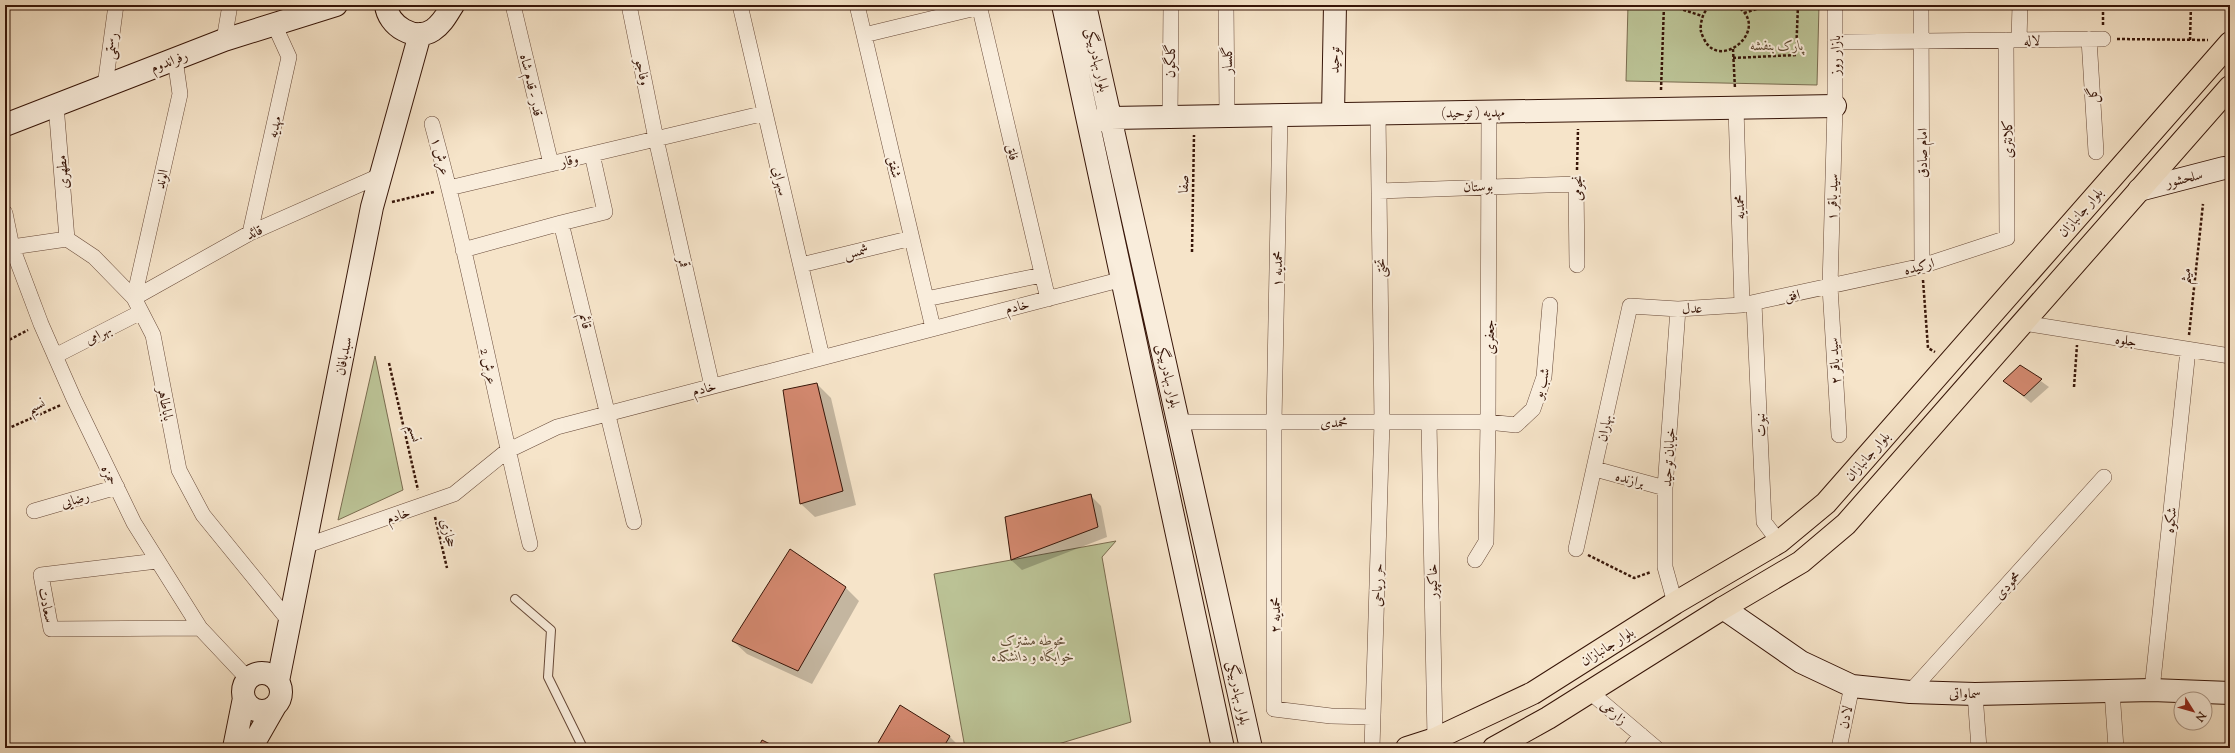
<svg xmlns="http://www.w3.org/2000/svg" width="2235" height="753" font-family="'Sorts Mill Goudy',Amiri,serif">
  <rect width="100%" height="100%" fill="#f6e4c9"/>
  <filter id="stains"><feTurbulence type="fractalNoise" baseFrequency=".005" numOctaves="4"/><feColorMatrix values="0 0 0 0 .2 0 0 0 0 .09 0 0 0 0 .02 0 0 0 .5 -.17"/></filter>
  <radialGradient id="worn" r=".72"><stop offset=".6" stop-color="#630" stop-opacity="0"/><stop offset="1" stop-color="#630" stop-opacity=".3"/></radialGradient>
  <!-- green -->
  <path fill="#bcc497" stroke="#7a6c50" d="M1628 5H1819L1817 85 1626 81Z
    M375 356 403 490 338 520Z
    M1116 541 1102 557 1131 722 1045 748H965L934 574Z"/>
  <!-- shadow -->
  <path fill="#0003" d="M2020 366 2049 387 2031 403 2005 381Z
    M817 384 831 398 856 505 815 517 801 504Z
    M1090 495 1101 506 1107 537 1022 570 1011 560Z
    M845 587 859 601 812 684 747 654 733 641Z
    M901 707 950 737 961 748H876Z"/>
  <!-- building -->
  <path fill="#d48970" stroke="#371508" d="M2020 365 2042 379 2024 396 2003 381Z
    M817 383 843 491 800 504 783 390Z
    M1091 494 1098 527 1011 560 1005 517Z
    M790 549 846 587 798 671 732 641Z
    M900 705 950 736 943 748H875Z
    M762 740 778 748H758Z"/>
  <g fill="none" stroke-linecap="round" stroke-linejoin="round">
    <defs>
      <path id="lane" d="M515 599 551 630 548 677 583 748"/>
      <path id="street" d="M513 5 551 164
        M629 5 656 139 712 386
        M740 5 822 357
        M857 5 933 328
        M979 5 1048 299
        M1226 5 1227 116
        M1835 5V106L1830 287 1839 435
        M1921 5 1922 266
        M864 35 980 7
        M2089 39 2096 152
        M224 40 230 5
        M2019 40 2020 5
        M1835 42 2103 39
        M105 86 116 5
        M56 105 67 239
        M1736 108 1742 305
        M1280 115 1274 422V709L1331 716 1372 717
        M1170 117 1171 5
        M432 124C470 262 496 404 530 544
        M592 154 605 212 561 223 634 522
        M449 188 765 113
        M1379 191 1576 184 1577 265
        M5 213 12 247 41 324 74 399 134 523 200 628 248 679
        M250 233 289 57 274 24
        M5 248 67 239 94 257 134 298 153 335 179 470 203 515 290 622
        M463 250 561 223
        M801 265 912 238
        M134 298 250 233 379 176
        M134 298 180 94 175 59
        M926 299 1042 275
        M1754 303 1764 522 1779 542
        M2023 323 2230 356
        M55 356 141 312
        M1179 422H1488L1516 425 1533 409 1544 377 1550 305
        M1429 422 1435 739
        M1595 469 1665 488
        M34 511 117 487
        M305 546 454 494 507 451 557 427 1123 279
        M1576 549 1630 306 1678 309 1742 305 1922 266 2007 238 2006 40
        M1475 560 1486 542 1488 422 1489 112
        M157 561 41 575 51 629 200 628
        M1675 603 1665 567V488L1678 309
        M2152 690 2188 350
        M2112 691 2116 748
        M1590 692 1656 748
        M1910 692 2104 477
        M1975 694 1979 748
        M1372 748 1382 422 1378 114
        M1631 748 1641 735
        M1839 748 1852 686"/>
      <path id="secondary" d="M386 5C388 26 415 42 433 30 443 23 447 14 453 5
        M1063 5 1223 748
        M1085 5 1251 748
        M1333 114 1335 5
        M1097 121 1111 118 1835 106
        M5 125 224 40 336 5
        M2139 190 2224 168 2230 169
        M1723 608 1801 662 1852 686 1910 692 1975 694 2152 690 2230 693
        M243 692a19 19 0 1 1 38 0a19 19 0 1 1-38 0Z
        M278 681 372 207 420 34
        M234 748 244 698
        M251 748 275 706"/>
      <path id="primary" d="M1407 748 1435 739 1533 693 1675 603 1779 542 1826 503 2230 43
        M1494 748 1548 718 1723 608 1801 562 1846 524 2230 87"/>
    </defs>
    <!-- lane casing -->
    <use href="#lane" stroke="#674938" stroke-width="10"/>
    <!-- street casing -->
    <use href="#street" stroke="#674938" stroke-width="16"/>
    <!-- secondary casing -->
    <use href="#secondary" stroke="#371508" stroke-width="24"/>
    <!-- primary casing -->
    <use href="#primary" stroke="#371508" stroke-width="24"/>
    <!-- path -->
    <path stroke="#371508" stroke-width="2.5" stroke-dasharray="3 2" stroke-linecap="butt" d="M1669 5 1702 16
      M1714 5C1705 8 1702 16 1701 24 1700 30 1701 33 1704 39 1720 73 1774 27 1735 5
      M1744 13 1769 5
      M2103 25V5
      M2117 39 2208 40
      M2190 40 2191 5
      M1733 49 1735 89
      M1733 58 1796 55 1798 5
      M1661 90 1664 5
      M1577 170 1578 129
      M392 202 434 192
      M1192 252 1194 135
      M1923 280 1928 348 1935 352
      M2189 335 2203 204
      M5 342 28 330
      M389 363 418 490
      M2074 387 2077 345
      M7 429 61 405
      M435 517 447 568
      M1588 555 1634 578 1651 572"/>
    <!-- lane -->
    <use href="#lane" stroke="#f9eddc" stroke-width="8"/>
    <!-- street -->
    <use href="#street" stroke="#f9eddc" stroke-width="15"/>
    <!-- secondary -->
    <use href="#secondary" stroke="#f9eddc" stroke-width="22"/>
    <!-- primary -->
    <use href="#primary" stroke="#f6e4c9" stroke-width="22"/>
  </g>
  <g text-anchor="middle" stroke-width="4" stroke-linejoin="round" paint-order="stroke">
    <!-- street labels -->
    <g font-size="14" fill="#371508" stroke="#f9eddc">
      <text transform="translate(2032 40) rotate(-1)" y="5">لاله</text>
      <text transform="translate(111 46) rotate(-83)" y="5">رستمی</text>
      <text transform="translate(1835 55) rotate(-90)" y="5">بازار روز</text>
      <text transform="translate(1098 60) rotate(77)" y="5">بلوار بهادربیگی</text>
      <text transform="translate(1227 60) rotate(-90)" y="5">گلسار</text>
      <text transform="translate(1334 60) rotate(-89)" y="5">توحید</text>
      <text transform="translate(169 61) rotate(-21)" y="5">رفراندوم</text>
      <text transform="translate(1170 61) rotate(-90)" y="5">گلگون</text>
      <text transform="translate(643 72) rotate(78)" y="5">وفاجو</text>
      <text transform="translate(532 85) rotate(77)" y="5">قدر - قدم شاه</text>
      <text transform="translate(2092 95) rotate(-93)" y="5">گل</text>
      <text transform="translate(1473 112) rotate(-1)" y="5">مهدیه ( توحید)</text>
      <text transform="translate(274 127) rotate(-77)" y="5">مهدیه</text>
      <text transform="translate(2007 139) rotate(-90)" y="5">کلانتری</text>
      <text transform="translate(1013 152) rotate(77)" y="5">فلق</text>
      <text transform="translate(1922 153) rotate(-90)" y="5">امام صادق</text>
      <text transform="translate(441 156) rotate(75)" y="5">عرش ۱</text>
      <text transform="translate(569 160) rotate(-14)" y="5">وقار</text>
      <text transform="translate(895 167) rotate(77)" y="5">شفق</text>
      <text transform="translate(62 172) rotate(-95)" y="5">مطهری</text>
      <text transform="translate(2184 178) rotate(-14)" y="5">سلحشور</text>
      <text transform="translate(161 179) rotate(-77)" y="5">الوند</text>
      <text transform="translate(781 181) rotate(77)" y="5">سهرابی</text>
      <text transform="translate(1183 184) rotate(-89)" y="5">صفا</text>
      <text transform="translate(1478 186) rotate(-2)" y="5">بوستان</text>
      <text transform="translate(1577 188) rotate(-89)" y="5">نجومی</text>
      <text transform="translate(1832 197) rotate(-88)" y="5">سید باقر ۱</text>
      <text transform="translate(1739 207) rotate(-92)" y="5">محمدیه</text>
      <text transform="translate(2080 212) rotate(-49)" y="5">بلوار جانبازان</text>
      <text transform="translate(254 232) rotate(-26)" y="5">قائد</text>
      <text transform="translate(856 251) rotate(-13)" y="5">شمس</text>
      <text transform="translate(684 262) rotate(77)" y="5">قمر</text>
      <text transform="translate(1919 266) rotate(-15)" y="5">ارکیده</text>
      <text transform="translate(1380 268) rotate(-91)" y="5">تختی</text>
      <text transform="translate(1277 269) rotate(-89)" y="5">محمدیه ۱</text>
      <text transform="translate(2185 276) rotate(-84)" y="5">میثم</text>
      <text transform="translate(1792 295) rotate(-12)" y="5">افق</text>
      <text transform="translate(1017 306) rotate(-14)" y="5">خادم</text>
      <text transform="translate(1692 308) rotate(-3)" y="5">عدل</text>
      <text transform="translate(586 321) rotate(76)" y="5">قائم</text>
      <text transform="translate(98 334) rotate(-27)" y="5">بهرامی</text>
      <text transform="translate(1489 337) rotate(-90)" y="5">جعفری</text>
      <text transform="translate(2126 340) rotate(9)" y="5">جلوه</text>
      <text transform="translate(343 356) rotate(-79)" y="5">سبدبافان</text>
      <text transform="translate(1834 361) rotate(-94)" y="5">سید باقر ۲</text>
      <text transform="translate(489 366) rotate(78)" y="5">عرش 2</text>
      <text transform="translate(1169 376) rotate(77)" y="5">بلوار بهادربیگی</text>
      <text transform="translate(1541 383) rotate(-75)" y="5">شب بو</text>
      <text transform="translate(704 388) rotate(-15)" y="5">خادم</text>
      <text transform="translate(166 404) rotate(79)" y="5">باباطاهر</text>
      <text transform="translate(36 405) rotate(-24)" y="5">نسیم</text>
      <text x="1334" y="427">محمدی</text>
      <text transform="translate(1760 425) rotate(-93)" y="5">نبوت</text>
      <text transform="translate(1604 428) rotate(-78)" y="5">بهاران</text>
      <text transform="translate(415 433) rotate(77)" y="5">نسیم</text>
      <text transform="translate(1867 456) rotate(-49)" y="5">بلوار جانبازان</text>
      <text transform="translate(1668 457) rotate(-86)" y="5">خیابان توحید</text>
      <text transform="translate(110 475) rotate(64)" y="5">حمزه</text>
      <text transform="translate(1630 479) rotate(15)" y="5">برازنده</text>
      <text transform="translate(75 499) rotate(-16)" y="5">رضایی</text>
      <text transform="translate(398 515) rotate(-19)" y="5">خادم</text>
      <text transform="translate(2170 520) rotate(-84)" y="5">شکوه</text>
      <text transform="translate(449 533) rotate(76)" y="5">حجازی</text>
      <text transform="translate(1432 581) rotate(-91)" y="5">خاکپور</text>
      <text transform="translate(1377 585) rotate(-88)" y="5">حر ریاحی</text>
      <text transform="translate(2007 585) rotate(-48)" y="5">محمودی</text>
      <text transform="translate(47 605) rotate(78)" y="5">سعادت</text>
      <text transform="translate(1275 615) rotate(-90)" y="5">محمدیه ۲</text>
      <text transform="translate(1607 646) rotate(-32)" y="5">بلوار جانبازان</text>
      <text transform="translate(1239 693) rotate(78)" y="5">بلوار بهادربیگی</text>
      <text transform="translate(1965 693) rotate(1)" y="5">سماواتی</text>
      <text transform="translate(1614 712) rotate(40)" y="5">زارعی</text>
      <text transform="translate(1845 717) rotate(-79)" y="5">لادن</text>
    </g>
    <!-- park labels -->
    <g font-size="14" font-style="italic" fill="#5f4a33" stroke="#f9eddc">
      <text x="1777" y="50">پارک بنفشه</text>
      <text x="1033" y="645">محوطه مشترک<tspan x="1033" dy="16">خوابگاه و دانشکده</tspan></text>
    </g>
  </g>
  <!-- margin -->
  <rect width="2235" height="753" fill="none" stroke="#f6e4c9" stroke-width="20"/>
  <rect x="6" y="6" width="2223" height="741" fill="none" stroke="#371508" stroke-width="2"/>
  <rect x="10" y="10" width="2215" height="733" fill="none" stroke="#371508"/>
  <!-- north arrow -->
  <g transform="translate(2193 711) rotate(127)"><circle r="19" fill="#f9eddc" stroke="#ab9787"/>
  <path d="M0-3L7 15L0 10L-7 15Z" fill="#8f2418"/>
  <text y="-6" font-size="11" font-weight="bold" text-anchor="middle" fill="#371508">N</text>
  </g>
  <rect width="100%" height="100%" filter="url(#stains)"/>
  <rect width="100%" height="100%" fill="url(#worn)"/>
</svg>
